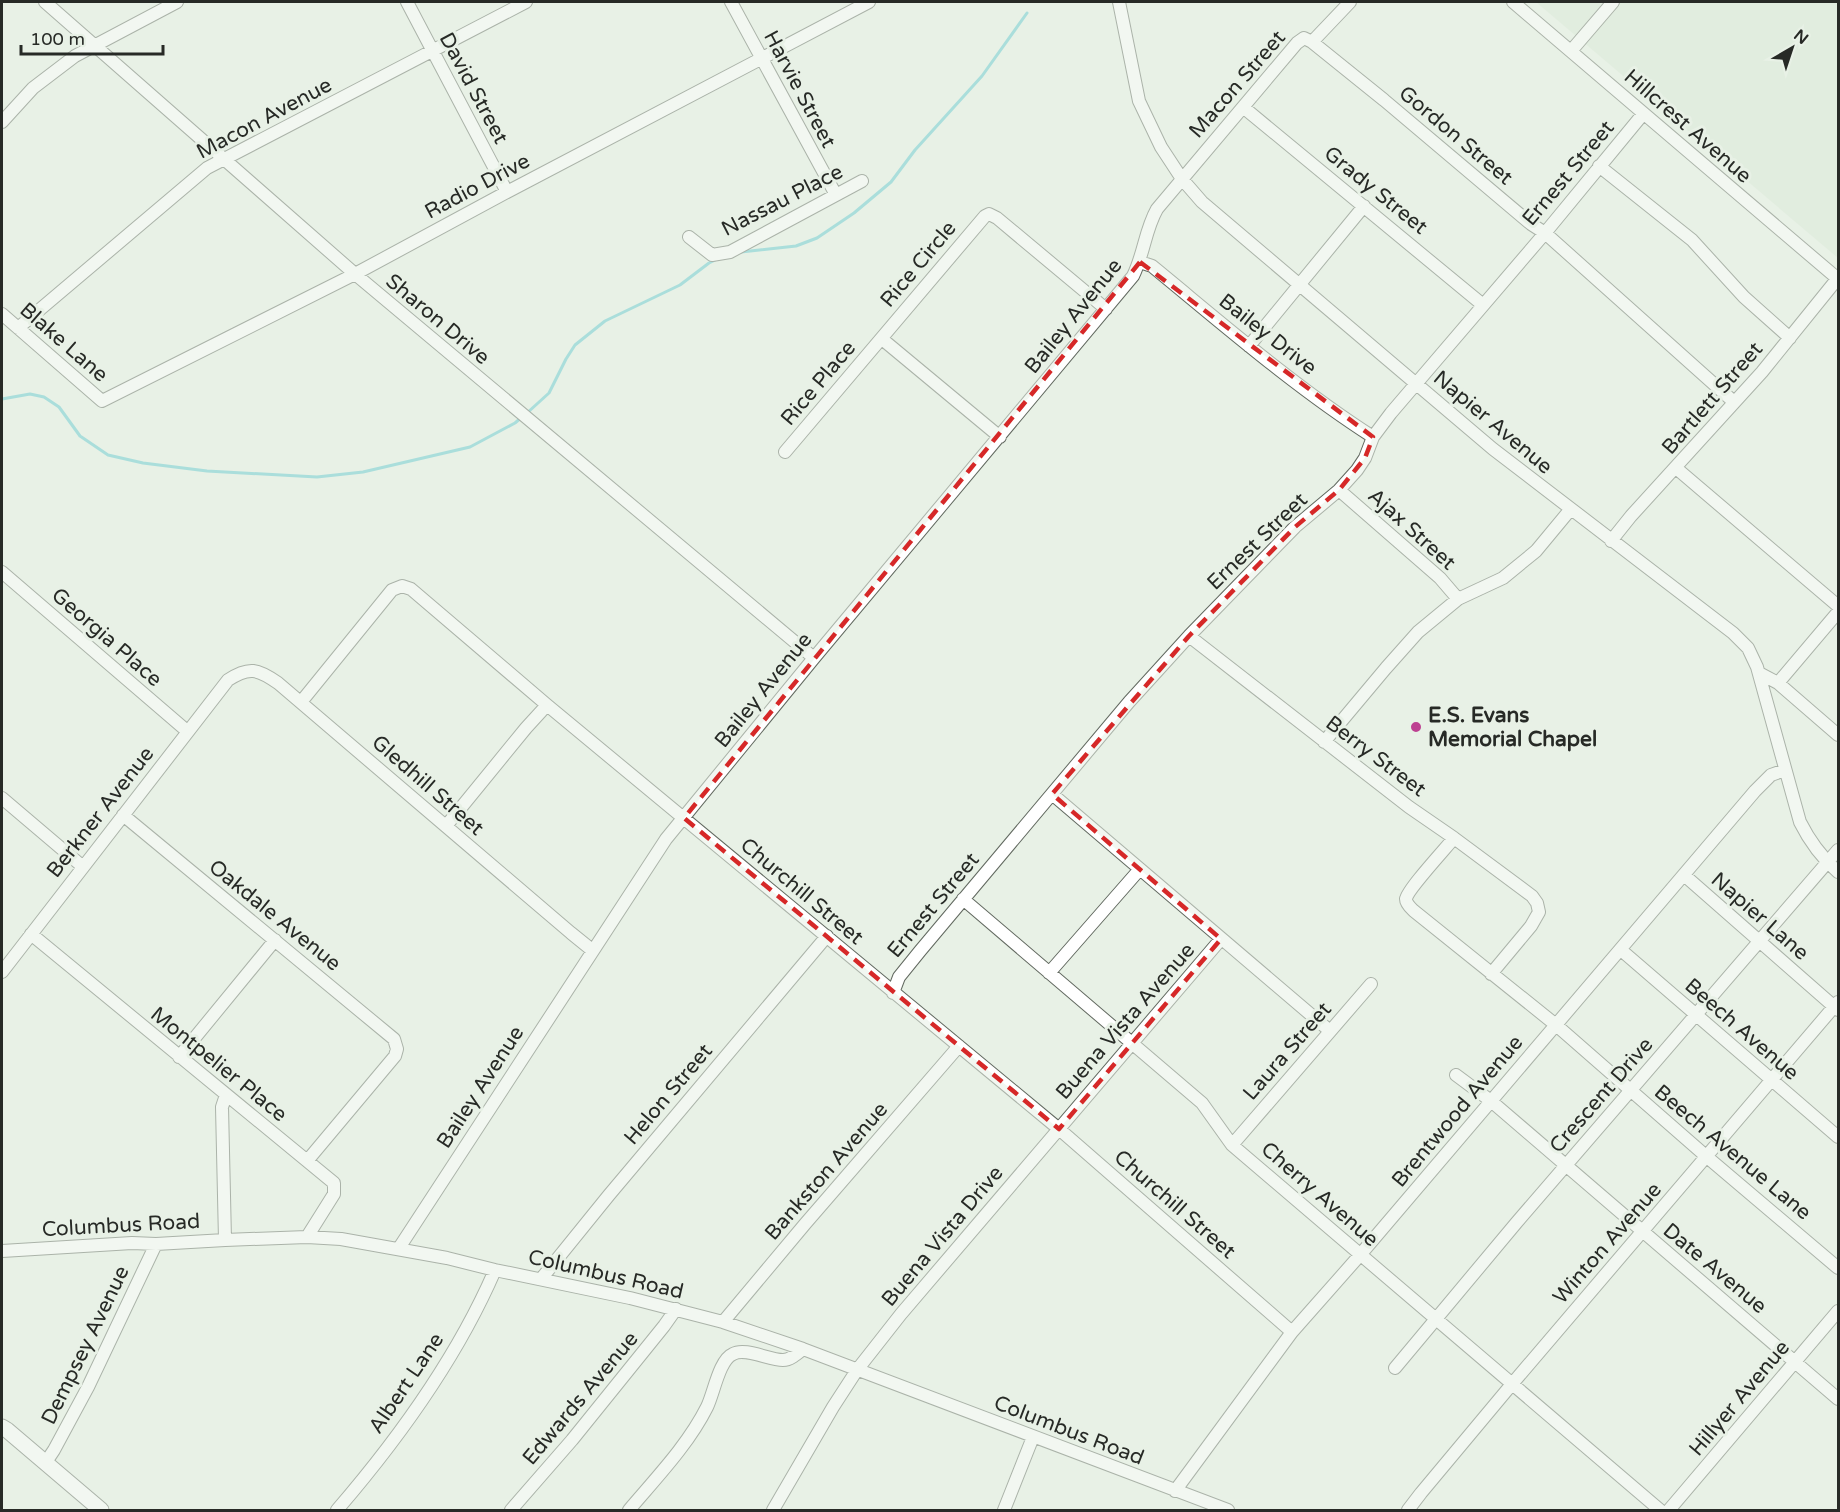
<svg xmlns="http://www.w3.org/2000/svg" width="1840" height="1512" font-family="'Varela Round',sans-serif">
  <rect width="100%" height="100%" fill="#e8f1e6"/>
  <!-- built -->
  <path fill="#dae8d7" d="M1536 2H1838V258Z"/>
  <g fill="none" stroke-linecap="round" stroke-linejoin="round">
    <!-- stream -->
    <path stroke="#5fc7cf" stroke-width="3" d="M741 252 796 246 817 238 854 213 891 182 915 150 982 76 1027 13
      M2 399 30 394 44 397 59 407 80 436 108 455 143 463 207 471 317 477 363 472 470 447 515 423 522 417
      M527 413 549 393 566 359 575 345 605 321 680 285 709 263 717 259"/>
    <defs>
      <path id="minor" d="M45 2 355 274 814 658
        M407 2 507 192
        M731 2 836 195
        M1119 2 1139 101 1161 147 1182 179 1202 202 1493 449 1733 633 1748 648 1757 667 1800 822C1810 842 1821 857 1838 872
        M1513 2 1838 279
        M1312 42 1350 2
        M1571 51 1613 2
        M1243 107 1483 305
        M2 122 33 88 75 56 177 2
        M1599 166 1692 240 1744 297 1790 338
        M689 237 712 255 730 252 862 181
        M1140 262 1152 266C1224 325 1295 387 1373 437
        M2 314 102 401 355 274 507 192 869 2
        M18 328 207 168 526 2
        M882 339 1000 437
        M1249 346 1364 206
        M785 452 985 216 989 214 997 218 1106 309
        M1676 468 1838 606
        M1339 490 1440 578 1458 599
        M1611 541 1631 516 1762 372 1838 278
        M2 572 187 731
        M1189 636 1409 807 1454 838 1532 896 1537 903 1539 912 1531 926 1491 974
        M1759 673 1778 683 1838 735
        M1778 683 1838 612
        M301 702 392 590 402 586 411 589 547 705 1059 1129 1292 1332
        M1324 742 1386 668 1418 632 1458 599 1503 578 1536 551 1570 510
        M1052 794 1330 1031
        M2 798 82 866
        M123 815 394 1039 397 1049 395 1056 307 1161
        M446 826 526 728 547 705
        M1454 838C1446 848 1407 890 1406 899 1406 904 1411 908 1414 911L1556 1025 1707 1157 1838 1268
        M1684 875 1838 1010
        M963 899 1202 1103 1232 1145 1660 1510
        M31 934 334 1183V1194L307 1237
        M1621 950 1838 1137
        M2 972 228 680C249 666 258 669 278 683L571 933 592 950
        M1049 973 1140 869
        M893 993 899 977 920 951 1129 702 1189 636 1295 527 1339 490 1357 470 1365 458 1373 437 1391 413 1545 233 1643 114
        M179 1057 275 940
        M1456 1075 1491 1101 1838 1399
        M1232 1145 1371 984
        M225 1240 222 1107 226 1095
        M399 1248 666 839 814 658 1133 276C1144 254 1145 230 1157 209L1297 43 1304 38 1312 42 1384 100 1531 224 1545 233 1734 402
        M2 1251 132 1243 156 1244 225 1240 307 1237 341 1239 447 1258 495 1270 630 1298 723 1322 803 1349 1228 1510
        M541 1279 609 1195 827 936
        M723 1322 805 1224 959 1046
        M1395 1368 1517 1222 1838 850
        M46 1462 54 1450 88 1387 156 1244
        M1175 1491 1292 1332 1360 1255 1755 791 1771 775 1785 770
        M337 1510C399 1438 457 1358 495 1270
        M511 1510 572 1440 664 1326 676 1309
        M629 1510C656 1478 688 1445 707 1407 714 1393 719 1360 733 1354 745 1347 769 1360 783 1360 790 1360 797 1354 803 1349
        M773 1510 833 1407 857 1370 901 1314 1221 939
        M1004 1510 1033 1437
        M1408 1510 1421 1493 1512 1384 1838 1002
        M1669 1510 1838 1311"/>
      <path id="major" d="M2 1427 7 1430 101 1510"/>
    </defs>
    <!-- minor casing -->
    <use href="#minor" stroke="#626960" stroke-width="14"/>
    <!-- major casing -->
    <use href="#major" stroke="#626960" stroke-width="17"/>
    <!-- minor -->
    <use href="#minor" stroke="#fff" stroke-width="12"/>
    <!-- major -->
    <use href="#major" stroke="#fff" stroke-width="15"/>
  </g>
  <!-- marked area -->
  <path d="M0 0H1840V1512H0ZM1140 262 1373 437 1365 458 1339 490 1295 527 1189 636 1052 794 1221 939 1059 1129 684 818Z" fill="#e8f1e6" fill-opacity=".55" fill-rule="evenodd"/>
  <path fill="none" stroke="#d62828" stroke-width="4.5" stroke-dasharray="12 8" stroke-linejoin="round" d="M1140 262 1373 437 1365 458 1339 490 1295 527 1189 636 1052 794 1221 939 1059 1129 684 818Z"/>
  <!-- markers -->
  <circle fill="#bd4191" stroke="#e8f1e6" stroke-width="2" cx="1416" cy="727" r="6"/>
  <g text-anchor="middle" stroke-width="6" stroke-linejoin="round" paint-order="stroke">
    <!-- street labels -->
    <g font-size="21" fill="#272a26" stroke="#e8f1e6">
      <text transform="translate(1237 84) rotate(-49)" y="7">Macon Street</text>
      <text transform="translate(474 88) rotate(62)" y="7">David Street</text>
      <text transform="translate(800 89) rotate(62)" y="7">Harvie Street</text>
      <text transform="translate(264 118) rotate(-28)" y="7">Macon Avenue</text>
      <text transform="translate(1688 126) rotate(41)" y="7">Hillcrest Avenue</text>
      <text transform="translate(1456 135) rotate(40)" y="7">Gordon Street</text>
      <text transform="translate(1568 173) rotate(-50)" y="7">Ernest Street</text>
      <text transform="translate(477 186) rotate(-28)" y="7">Radio Drive</text>
      <text transform="translate(1376 190) rotate(39)" y="7">Grady Street</text>
      <text transform="translate(782 200) rotate(-27)" y="7">Nassau Place</text>
      <text transform="translate(918 264) rotate(-50)" y="7">Rice Circle</text>
      <text transform="translate(1073 316) rotate(-51)" y="7">Bailey Avenue</text>
      <text transform="translate(438 319) rotate(40)" y="7">Sharon Drive</text>
      <text transform="translate(1268 334) rotate(38)" y="7">Bailey Drive</text>
      <text transform="translate(64 342) rotate(41)" y="7">Blake Lane</text>
      <text transform="translate(818 383) rotate(-50)" y="7">Rice Place</text>
      <text transform="translate(1712 398) rotate(-49)" y="7">Bartlett Street</text>
      <text transform="translate(1493 422) rotate(40)" y="7">Napier Avenue</text>
      <text transform="translate(1412 529) rotate(42)" y="7">Ajax Street</text>
      <text transform="translate(1257 541) rotate(-44)" y="7">Ernest Street</text>
      <text transform="translate(107 637) rotate(41)" y="7">Georgia Place</text>
      <text transform="translate(763 690) rotate(-51)" y="7">Bailey Avenue</text>
      <text transform="translate(1376 756) rotate(37)" y="7">Berry Street</text>
      <text transform="translate(428 785) rotate(41)" y="7">Gledhill Street</text>
      <text transform="translate(100 812) rotate(-52)" y="7">Berkner Avenue</text>
      <text transform="translate(802 891) rotate(40)" y="7">Churchill Street</text>
      <text transform="translate(933 905) rotate(-50)" y="7">Ernest Street</text>
      <text transform="translate(275 915) rotate(39)" y="7">Oakdale Avenue</text>
      <text transform="translate(1760 916) rotate(41)" y="7">Napier Lane</text>
      <text transform="translate(1125 1021) rotate(-49)" y="7">Buena Vista Avenue</text>
      <text transform="translate(1742 1029) rotate(41)" y="7">Beech Avenue</text>
      <text transform="translate(1287 1051) rotate(-49)" y="7">Laura Street</text>
      <text transform="translate(219 1064) rotate(39)" y="7">Montpelier Place</text>
      <text transform="translate(480 1087) rotate(-57)" y="7">Bailey Avenue</text>
      <text transform="translate(668 1094) rotate(-50)" y="7">Helon Street</text>
      <text transform="translate(1601 1095) rotate(-49)" y="7">Crescent Drive</text>
      <text transform="translate(1457 1111) rotate(-50)" y="7">Brentwood Avenue</text>
      <text transform="translate(1733 1152) rotate(40)" y="7">Beech Avenue Lane</text>
      <text transform="translate(826 1171) rotate(-49)" y="7">Bankston Avenue</text>
      <text transform="translate(1320 1194) rotate(41)" y="7">Cherry Avenue</text>
      <text transform="translate(1175 1204) rotate(41)" y="7">Churchill Street</text>
      <text transform="translate(121 1225) rotate(-3)" y="7">Columbus Road</text>
      <text transform="translate(942 1236) rotate(-50)" y="7">Buena Vista Drive</text>
      <text transform="translate(1607 1243) rotate(-49)" y="7">Winton Avenue</text>
      <text transform="translate(1715 1268) rotate(40)" y="7">Date Avenue</text>
      <text transform="translate(606 1274) rotate(13)" y="7">Columbus Road</text>
      <text transform="translate(85 1345) rotate(-64)" y="7">Dempsey Avenue</text>
      <text transform="translate(406 1383) rotate(-56)" y="7">Albert Lane</text>
      <text transform="translate(580 1398) rotate(-50)" y="7">Edwards Avenue</text>
      <text transform="translate(1739 1398) rotate(-50)" y="7">Hillyer Avenue</text>
      <text transform="translate(1069 1430) rotate(21)" y="7">Columbus Road</text>
    </g>
    <!-- poi labels -->
    <g font-size="21" font-weight="bold" fill="#272a26" stroke="#e8f1e6" text-anchor="start">
      <text x="1428" y="722">E.S. Evans<tspan x="1428" dy="24">Memorial Chapel</tspan></text>
    </g>
  </g>
  <!-- border -->
  <rect width="1840" height="1512" fill="none" stroke="#272a26" stroke-width="6"/>
  <!-- north arrow -->
  <g transform="translate(1792 48) rotate(39)" stroke="#e8f1e6" stroke-width="4.5" paint-order="stroke">
  <path d="M0-4.5L10 22L0 15L-10 22Z" fill="#272a26"/>
  <text y="-9" font-size="16" font-weight="bold" text-anchor="middle" fill="#272a26">N</text>
  </g>
  <!-- scale -->
  <path d="M21 45v9h142v-9" fill="none" stroke="#272a26" stroke-width="3"/>
  <text x="30" y="45" font-size="18" fill="#272a26" stroke="#e8f1e6" stroke-width="4.5" paint-order="stroke">100 m</text>
</svg>
